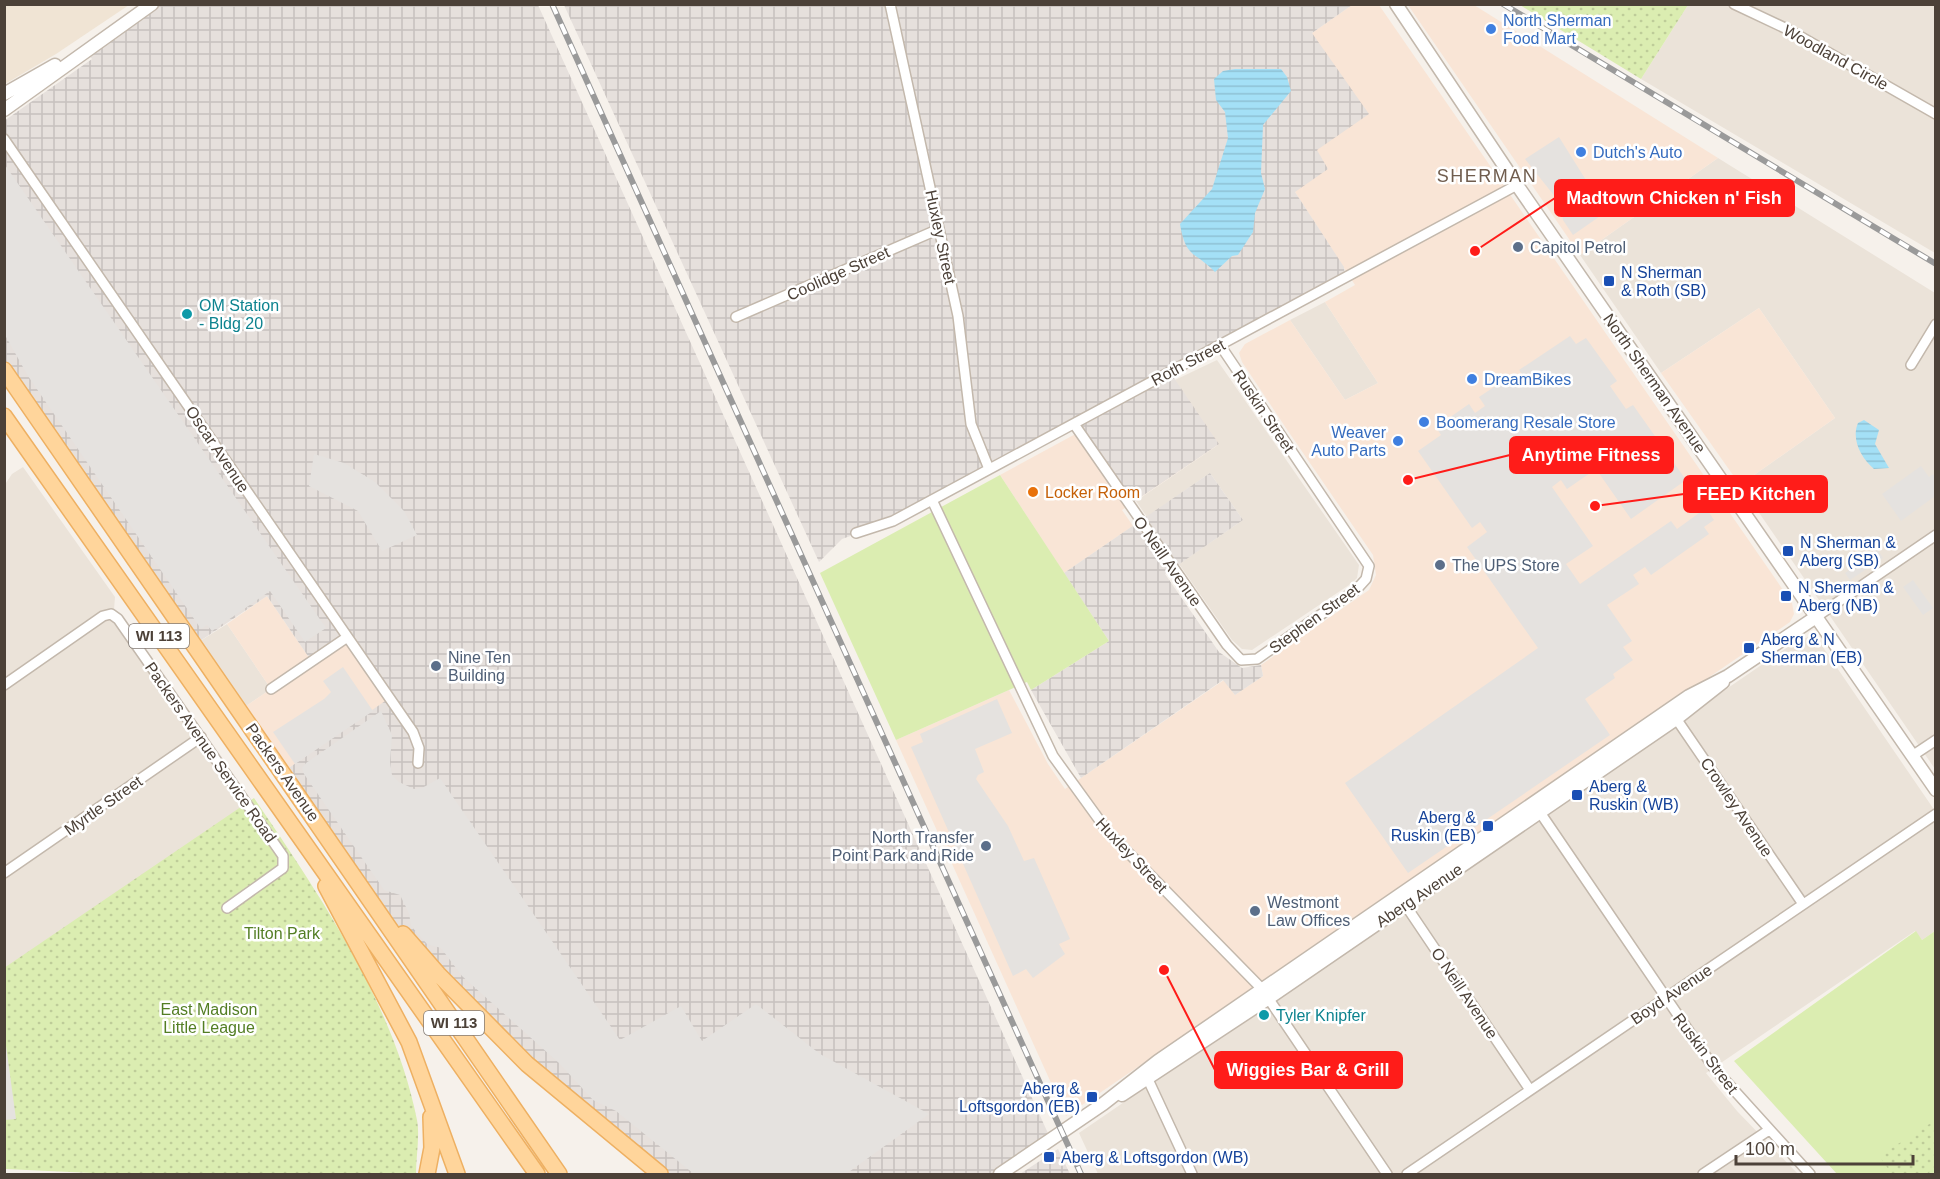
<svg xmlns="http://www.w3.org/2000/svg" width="1940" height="1179" font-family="Helvetica,sans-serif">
  <defs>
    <pattern id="industrial-grid" width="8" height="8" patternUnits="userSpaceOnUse" patternTransform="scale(1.5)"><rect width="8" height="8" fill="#e6e0dc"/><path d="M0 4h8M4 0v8" fill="none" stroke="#c7c1be"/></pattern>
    <pattern id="park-dots" width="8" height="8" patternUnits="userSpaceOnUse" patternTransform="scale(1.5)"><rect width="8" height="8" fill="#dbedb1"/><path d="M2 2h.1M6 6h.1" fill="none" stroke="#becc99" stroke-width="1.8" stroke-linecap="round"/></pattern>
    <pattern id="water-rules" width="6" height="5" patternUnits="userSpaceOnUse" patternTransform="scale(1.5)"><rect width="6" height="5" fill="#a4e0f6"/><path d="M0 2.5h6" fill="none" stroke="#8fc1d4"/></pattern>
  </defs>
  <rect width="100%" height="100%" fill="#f6f1eb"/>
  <!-- residential -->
  <path fill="#ebe3d9" d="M1688 5H1935V253L1641 79Z
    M1718 158 1935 293V769L1740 485 1835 418 1759 308 1661 373 1580 255Z
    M1325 302 1378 383 1345 400 1290 320Z
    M1217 360 1359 565 1357 578 1352 583 1252 650 1242 649 1232 640 1179 564 1243 520 1210 473 1147 517 1136 501 1218 445 1175 380Z
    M23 467 115 597 113 622 243 807 5 968 4 486 12 474Z
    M227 624 271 689 240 710 194 645Z
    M1811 636 1818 640 1935 811V931L1922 940 1915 931 1706 1073 1737 1111 1798 1174H1098L1079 1133 1795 642Z"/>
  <!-- commercial -->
  <path fill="#f9e5d6" d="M1352 5H1379L1792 603 1794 614 1790 622 1066 1116 896 740 1009 690 1048 764 1065 789 1224 680 1235 695 1263 676 1261 665 1369 590 1376 575 1373 555 1288 431 1242 362 1239 353 1245 344 1290 320 1345 400 1378 383 1325 302 1355 285 1295 192 1316 150 1312 33Z
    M1408 5H1474L1718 158 1580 255Z
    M1759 308 1835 418 1740 485 1661 373Z
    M1175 380 1219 444 1122 510 1133 526 1064 573 1000 475Z
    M267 596 312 662 346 638 389 699 283 772 240 710 271 689 227 624Z"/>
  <!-- industrial -->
  <path fill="url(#industrial-grid)" d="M152 5H538L1051 1140 1000 1174H659L438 974 369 896 283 772 388 699 347 638 312 662 267 596 194 645 5 370 4 121 92 59 86 51Z
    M564 5H1352L1312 33 1369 114 1317 150 1328 169 1295 192 1344 267 1345 278 1170 372 1219 444 1129 505 1073 424 893 521 842 539 819 562Z
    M1210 473 1243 520 1165 574 1219 652 1242 668 1261 665 1263 676 1235 695 1223 680 1081 778 1031 690 1109 641 1064 573Z
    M1058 1149 1070 1174H1020Z"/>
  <!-- education -->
  <path fill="#f0e4d4" d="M4 5 5 4 129 5 56 54 5 84Z"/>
  <!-- grass -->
  <path fill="#dbedb1" d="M1000 475 1109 641 1031 690 1027 682 896 740 820 573Z
    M1916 931 1922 940 1935 931V1174H1837L1734 1061Z"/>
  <!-- park -->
  <path fill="url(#park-dots)" d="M1520 5H1688L1641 79Z
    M254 798C319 894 394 1004 417 1120 420 1136 416 1157 416 1174H114L5 1169 4 968Z
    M1931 1123 1935 1130V1169L1927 1174H1892L1879 1156Z"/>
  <!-- parking -->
  <path fill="#e5e2df" d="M1559 137 1606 212 1573 235 1563 220 1560 203 1525 159Z
    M5 165 326 628 305 642 270 591 212 631 207 625 201 629 28 376 5 335Z
    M1570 336 1576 344 1586 338 1617 381 1610 386 1626 409 1633 405 1686 480 1631 519 1596 469 1567 489 1561 480 1552 487 1593 546 1566 564 1580 584 1671 521 1677 529 1706 508 1714 520 1704 527 1709 534 1651 575 1645 567 1633 575 1639 584 1607 605 1632 641 1623 647 1633 660 1613 674 1615 678 1585 699 1610 735 1408 873 1345 783 1538 648 1467 547 1487 532 1480 522 1472 528 1418 451 1441 435 1436 427 1469 404 1475 413 1485 406 1479 397 1509 377 1515 385 1525 378 1519 370Z
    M314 454 344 463 375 482 404 511 417 535 382 551 358 511 309 486Z
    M1921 466 1929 477 1933 474 1935 478V496L1901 521 1882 494Z
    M1878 550 1883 558 1850 580 1845 573Z
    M1913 580 1933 608 1923 615 1903 587Z
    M343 667 373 711 295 764 273 732 324 699 331 692 323 681Z
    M997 699 1012 733 975 749 984 772 978 775 976 779 1008 826 1024 861 1034 858 1070 939 1059 944 1065 954 1033 978 1026 969 1013 976 911 747 923 742 920 734Z
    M381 711 392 735 390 762 392 775 399 782 414 789 422 788 440 778 620 1040 681 1006 702 1041 756 1004 820 1054 929 1114 846 1174H694L616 1111 593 1100 560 1064 462 976 441 948 427 944 411 926 409 913 400 895 384 890 304 774 302 768 306 763Z
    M5 1038 16 1119 5 1120Z"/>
  <!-- water -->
  <path fill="url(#water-rules)" d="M1235 69H1281L1287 77 1291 91 1263 125 1261 173 1265 189 1255 213 1253 232 1238 255 1232 256 1215 272C1195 251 1186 259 1180 224L1212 189 1228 138 1225 112 1216 100 1214 79 1223 71Z
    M1864 420 1879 430 1875 444 1889 468 1874 469C1861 458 1851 439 1858 423Z"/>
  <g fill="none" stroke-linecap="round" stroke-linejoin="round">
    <defs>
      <path id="minor" d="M890 4 958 316 971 424 989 469
        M1734 4 1787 29 1936 114
        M4 139 413 732 419 748 418 763
        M736 317 939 229
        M1911 365 1936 324
        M1074 424 1227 645 1241 660 1257 659 1356 590 1366 579 1369 566 1220 345
        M932 500 1053 756 1108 832 1262 989 1387 1174
        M856 533 893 521 1517 185
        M1816 617 1936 535
        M4 685 103 616 111 614 118 619 283 856V868L227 908
        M271 689 346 638
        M1673 714 1803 904
        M1912 756 1936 740
        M1537 808 1714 1068 1810 1174
        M4 873 201 737
        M1402 900 1530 1090
        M1145 1073 1192 1174
        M1407 1174 1936 814
        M1703 1174 1769 1130"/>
      <path id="tertiary" d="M1396 4 1517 185 1936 790
        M4 94 55 65
        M4 110 152 4
        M1122 1095 1269 998 1676 719 1723 682
        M1000 1174 1103 1104 1158 1061 1689 696 1728 676 1816 617"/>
      <path id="primary" d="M4 370 559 1174
        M4 416 537 1174
        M326 886 409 1042 457 1174
        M403 934 438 974 527 1064 660 1174
        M427 1174 432 1148 431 1117"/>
    </defs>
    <!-- minor casing -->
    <use href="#minor" stroke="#c3b8ac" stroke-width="12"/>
    <!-- tertiary casing -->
    <use href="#tertiary" stroke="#c3b8ac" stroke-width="15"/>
    <!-- primary casing -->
    <use href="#primary" stroke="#eeb062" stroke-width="18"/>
    <!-- minor -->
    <use href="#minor" stroke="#fff" stroke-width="9"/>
    <!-- tertiary -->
    <use href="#tertiary" stroke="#fff" stroke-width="12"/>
    <!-- primary -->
    <use href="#primary" stroke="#ffd59b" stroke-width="15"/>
    <defs>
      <path id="rail" d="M552 4 1081 1174
        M1503 4 1936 264"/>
    </defs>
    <!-- rail casing -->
    <use href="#rail" stroke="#9a9a9a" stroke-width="6"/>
    <!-- rail -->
    <use href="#rail" stroke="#fff" stroke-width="4" stroke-dasharray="11" stroke-linecap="butt"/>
  </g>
  <!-- markers -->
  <g fill="#3f7fe0" stroke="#fff" stroke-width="2">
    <circle cx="1491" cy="29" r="6"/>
    <circle cx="1581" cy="152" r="6"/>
    <circle cx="1472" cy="379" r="6"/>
    <circle cx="1424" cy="422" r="6"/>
    <circle cx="1398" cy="441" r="6"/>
  </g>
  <g fill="#5c6f8a" stroke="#fff" stroke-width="2">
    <circle cx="1518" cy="247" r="6"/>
    <circle cx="1440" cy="565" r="6"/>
    <circle cx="436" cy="666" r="6"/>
    <circle cx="986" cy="846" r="6"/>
    <circle cx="1255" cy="911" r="6"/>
  </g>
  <g fill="#1a4fb4" stroke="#fff" stroke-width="2">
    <rect x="1603" y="275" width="12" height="12" rx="3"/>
    <rect x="1782" y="545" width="12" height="12" rx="3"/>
    <rect x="1780" y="590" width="12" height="12" rx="3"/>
    <rect x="1743" y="642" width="12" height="12" rx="3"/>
    <rect x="1571" y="789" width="12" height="12" rx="3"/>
    <rect x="1482" y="820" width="12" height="12" rx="3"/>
    <rect x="1086" y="1091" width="12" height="12" rx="3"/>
    <rect x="1043" y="1151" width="12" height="12" rx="3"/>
  </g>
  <g fill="#0f9aa8" stroke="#fff" stroke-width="2">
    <circle cx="187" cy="314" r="6"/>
    <circle cx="1264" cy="1015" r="6"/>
  </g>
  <circle fill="#e8710a" stroke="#fff" stroke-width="2" cx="1033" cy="492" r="6"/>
  <g text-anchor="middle" stroke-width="5" stroke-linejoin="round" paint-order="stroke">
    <!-- shield labels -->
    <g fill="#fff" stroke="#827a74" stroke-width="1.5">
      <rect x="129" y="624" width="60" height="24" rx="4.5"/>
      <rect x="424" y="1011" width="60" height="24" rx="4.5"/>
    </g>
    <g font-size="15" font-weight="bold" fill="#4c4138">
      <text x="159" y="641">WI 113</text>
      <text x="454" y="1028">WI 113</text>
    </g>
    <!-- shop labels -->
    <g font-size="16" fill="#366cbe" stroke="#fff" text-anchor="start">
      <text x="1503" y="26">North Sherman<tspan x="1503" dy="18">Food Mart</tspan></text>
      <text x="1593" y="158">Dutch's Auto</text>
      <text x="1484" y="385">DreamBikes</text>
      <text x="1436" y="428">Boomerang Resale Store</text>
      <text x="1386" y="438" text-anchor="end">Weaver<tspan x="1386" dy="18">Auto Parts</tspan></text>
    </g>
    <!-- street labels -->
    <g font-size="16" fill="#4c4138" stroke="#fff">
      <text transform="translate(1836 57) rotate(29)" y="6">Woodland Circle</text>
      <text transform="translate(941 237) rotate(78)" y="6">Huxley Street</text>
      <text transform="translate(838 273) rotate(-24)" y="6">Coolidge Street</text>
      <text transform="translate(1188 362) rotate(-28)" y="6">Roth Street</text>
      <text transform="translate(1655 383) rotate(55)" y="6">North Sherman Avenue</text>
      <text transform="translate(1264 411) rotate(56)" y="6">Ruskin Street</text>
      <text transform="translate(218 449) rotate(56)" y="6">Oscar Avenue</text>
      <text transform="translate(1168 561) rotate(55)" y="6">O Neill Avenue</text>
      <text transform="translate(1314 618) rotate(-36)" y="6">Stephen Street</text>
      <text transform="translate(211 752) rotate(55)" y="6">Packers Avenue Service Road</text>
      <text transform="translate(283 772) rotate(55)" y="6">Packers Avenue</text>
      <text transform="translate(103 805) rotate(-35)" y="6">Myrtle Street</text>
      <text transform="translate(1737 807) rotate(56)" y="6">Crowley Avenue</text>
      <text transform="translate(1132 855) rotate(47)" y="6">Huxley Street</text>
      <text transform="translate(1419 895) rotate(-34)" y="6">Aberg Avenue</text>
      <text transform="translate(1465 993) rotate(56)" y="6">O Neill Avenue</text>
      <text transform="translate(1671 994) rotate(-34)" y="6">Boyd Avenue</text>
      <text transform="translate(1706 1053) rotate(53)" y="6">Ruskin Street</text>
    </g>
    <!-- service labels -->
    <g font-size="16" fill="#4e5e75" stroke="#fff" text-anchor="start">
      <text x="1530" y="253">Capitol Petrol</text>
      <text x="1452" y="571">The UPS Store</text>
      <text x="448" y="663">Nine Ten<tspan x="448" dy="18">Building</tspan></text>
      <text x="974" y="843" text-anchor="end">North Transfer<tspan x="974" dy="18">Point Park and Ride</tspan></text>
      <text x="1267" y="908">Westmont<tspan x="1267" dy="18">Law Offices</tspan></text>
    </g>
    <!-- transit labels -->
    <g font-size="16" fill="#164399" stroke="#fff" text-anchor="start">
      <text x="1621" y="278">N Sherman<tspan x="1621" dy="18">&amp; Roth (SB)</tspan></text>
      <text x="1800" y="548">N Sherman &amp;<tspan x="1800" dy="18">Aberg (SB)</tspan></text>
      <text x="1798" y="593">N Sherman &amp;<tspan x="1798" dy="18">Aberg (NB)</tspan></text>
      <text x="1761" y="645">Aberg &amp; N<tspan x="1761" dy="18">Sherman (EB)</tspan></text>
      <text x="1589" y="792">Aberg &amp;<tspan x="1589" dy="18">Ruskin (WB)</tspan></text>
      <text x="1476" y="823" text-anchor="end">Aberg &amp;<tspan x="1476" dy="18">Ruskin (EB)</tspan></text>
      <text x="1080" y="1094" text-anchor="end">Aberg &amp;<tspan x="1080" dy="18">Loftsgordon (EB)</tspan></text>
      <text x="1061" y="1163">Aberg &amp; Loftsgordon (WB)</text>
    </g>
    <!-- culture labels -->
    <g font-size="16" fill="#0d838f" stroke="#fff" text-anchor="start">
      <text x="199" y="311">OM Station<tspan x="199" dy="18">- Bldg 20</tspan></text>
      <text x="1276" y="1021">Tyler Knipfer</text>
    </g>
    <!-- food labels -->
    <g font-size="16" fill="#c56008" stroke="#fff" text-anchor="start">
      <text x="1045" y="498">Locker Room</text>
    </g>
    <!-- park labels -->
    <g font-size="16" fill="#537e24" stroke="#fff">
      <text x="282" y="939">Tilton Park</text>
      <text x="209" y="1015">East Madison<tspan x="209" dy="18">Little League</tspan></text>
    </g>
    <!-- neighbourhood labels -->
    <g font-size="18" letter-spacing="1.5" fill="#705d4e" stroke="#fff">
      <text x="1487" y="182">SHERMAN</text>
    </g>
  </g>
  <!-- callouts -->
  <path fill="none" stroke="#ff1c19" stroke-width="2" d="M1475 251L1555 198M1408 480L1510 455M1595 506L1684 494M1164 970L1215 1070"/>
  <g fill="#ff1c19" stroke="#fff" stroke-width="2">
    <circle cx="1475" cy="251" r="6"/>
    <circle cx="1408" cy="480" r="6"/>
    <circle cx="1595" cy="506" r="6"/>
    <circle cx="1164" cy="970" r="6"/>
  </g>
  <g fill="#ff1c19" stroke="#ff1c19" stroke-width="2">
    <rect x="1555" y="180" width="239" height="36" rx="6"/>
    <rect x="1510" y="437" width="163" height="36" rx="6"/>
    <rect x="1684" y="476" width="143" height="36" rx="6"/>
    <rect x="1215" y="1052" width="187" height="36" rx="6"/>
  </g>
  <g font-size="18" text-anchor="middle" font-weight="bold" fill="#fff">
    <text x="1674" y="204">Madtown Chicken n' Fish</text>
    <text x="1591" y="461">Anytime Fitness</text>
    <text x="1756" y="500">FEED Kitchen</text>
    <text x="1308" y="1076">Wiggies Bar &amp; Grill</text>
  </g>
  <!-- border -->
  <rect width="1940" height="1179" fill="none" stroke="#4c4138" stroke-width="12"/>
  <!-- scale -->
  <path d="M1736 1155v9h177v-9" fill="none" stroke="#4c4138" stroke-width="3"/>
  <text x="1745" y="1155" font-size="18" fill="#4c4138" stroke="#ffffff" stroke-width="4.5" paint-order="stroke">100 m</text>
</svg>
